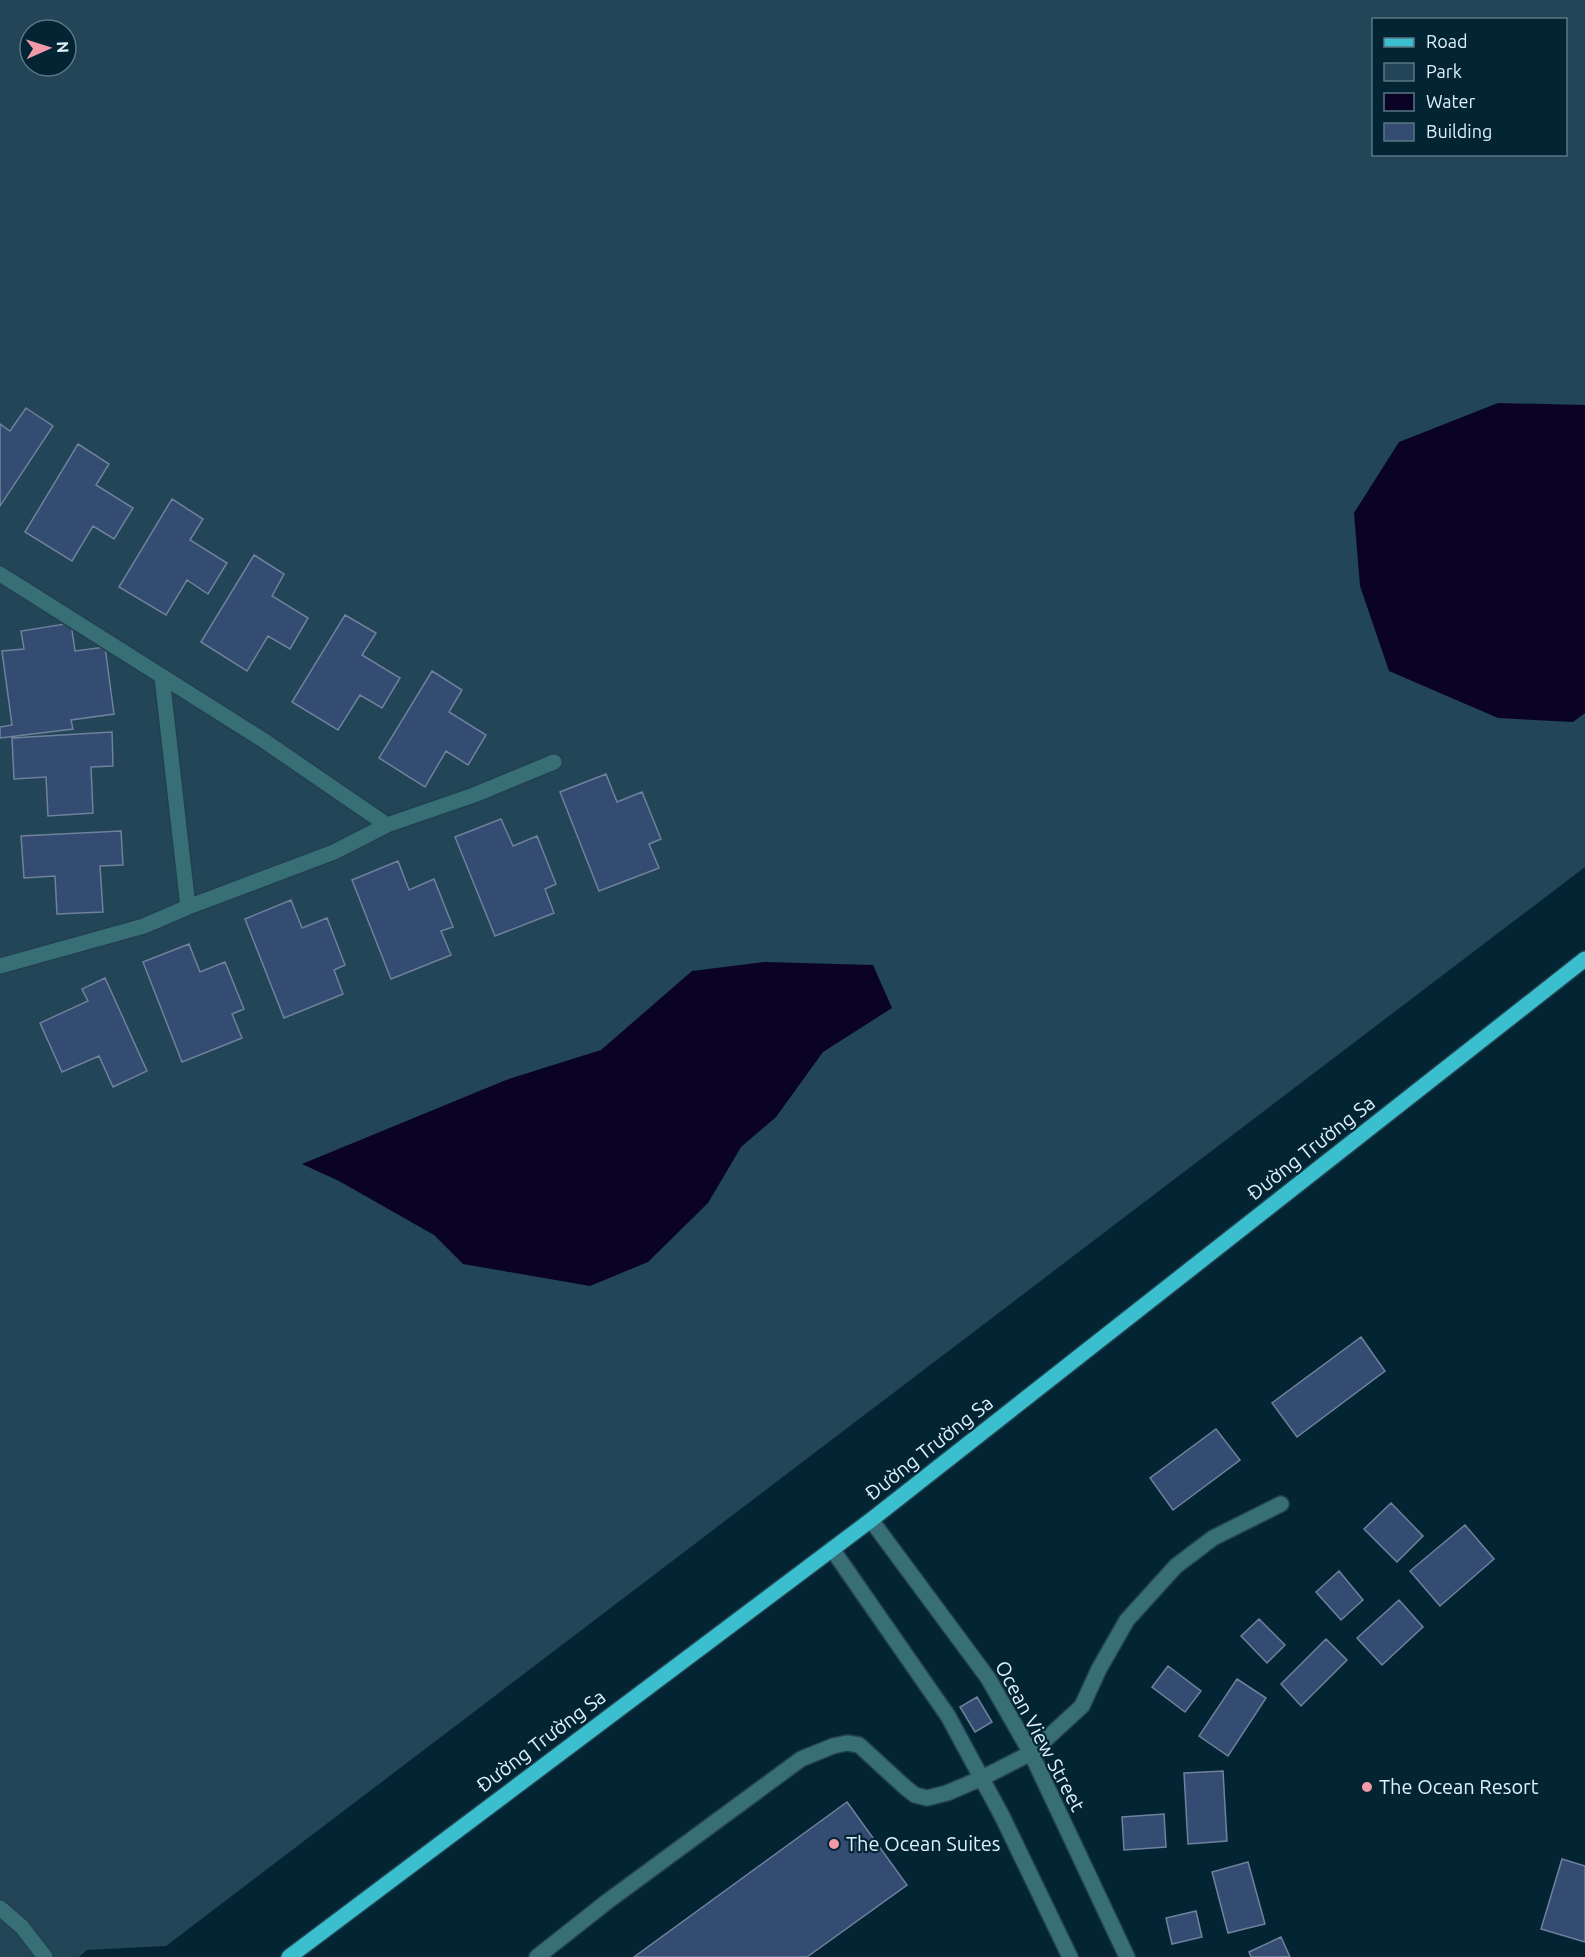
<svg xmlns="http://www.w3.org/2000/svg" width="1585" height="1957" font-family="Ubuntu,sans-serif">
  <rect width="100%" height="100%" fill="#032433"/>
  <!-- green -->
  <path fill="#224558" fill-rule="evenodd" d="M0 0H1585V867L166 1946 87 1950 79 1957H0ZM1374 20H1566V154H1374ZM30 30H66V66H30Z"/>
  <!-- water -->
  <path fill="#0b0326" d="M1498 403 1585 405V713L1573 722 1498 718 1389 671 1360 586 1354 513 1399 442Z
    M765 962 873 965 892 1008 823 1052 776 1117 741 1147 708 1203 648 1262 590 1286 463 1264 434 1235 339 1181 302 1164 506 1080 601 1050 692 971Z"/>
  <!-- building -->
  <path fill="#344b72" stroke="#70819d" stroke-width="1.5" d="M26 408 53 426 0 506V424L10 431Z
    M78 444 109 464 96 485 133 508 114 539 93 526 72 561 25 532Z
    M172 499 203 519 190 540 227 563 208 594 187 580 166 615 119 587Z
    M254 555 284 574 272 596 308 618 290 649 268 636 247 671 201 642Z
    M345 615 376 633 362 655 400 678 382 708 360 695 338 730 292 702Z
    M71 623 75 651 105 647 114 714 71 720 73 729 0 738V727L12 725 2 651 24 649 21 631Z
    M432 671 462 690 449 712 486 735 468 765 446 751 425 787 379 758Z
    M112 732 113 766 91 767 93 813 48 816 46 777 14 779 12 738Z
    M606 774 617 802 642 792 661 839 649 844 659 868 599 891 560 792Z
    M501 819 513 846 537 836 556 884 545 889 554 913 495 936 455 837Z
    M121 831 123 865 100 866 103 912 57 914 55 876 24 878 21 836Z
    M398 861 409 890 434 879 453 927 441 931 451 955 391 979 352 880Z
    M291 900 302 928 327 918 345 965 334 970 343 994 284 1018 245 919Z
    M189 944 200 972 225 962 244 1009 232 1014 242 1038 182 1062 143 962Z
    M105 978 147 1071 113 1087 99 1056 62 1072 40 1023 88 1001 82 989Z
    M1361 1337 1385 1371 1297 1437 1272 1403Z
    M1216 1429 1240 1460 1173 1510 1150 1478Z
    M1391 1503 1423 1536 1397 1562 1364 1529Z
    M1465 1525 1494 1559 1440 1606 1410 1571Z
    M1339 1571 1363 1600 1341 1620 1316 1592Z
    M1399 1600 1423 1627 1382 1665 1357 1638Z
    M1259 1619 1285 1645 1267 1663 1241 1636Z
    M1326 1639 1347 1660 1301 1706 1281 1684Z
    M1168 1666 1201 1691 1185 1712 1152 1687Z
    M1237 1679 1266 1698 1228 1756 1199 1736Z
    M977 1697 992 1722 975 1732 960 1707Z
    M1223 1771 1227 1841 1188 1844 1184 1773Z
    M847 1802 907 1885 807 1957H634Z
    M1164 1814 1166 1847 1124 1850 1122 1817Z
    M1562 1859 1585 1866V1942L1541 1929Z
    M1248 1862 1265 1924 1228 1933 1212 1872Z
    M1196 1911 1202 1937 1172 1944 1166 1918Z
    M1281 1937 1290 1957H1251L1249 1952Z"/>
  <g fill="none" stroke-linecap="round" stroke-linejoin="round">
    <defs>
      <path id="minor" d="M0 574 263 740 387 825
        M188 907 334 852 387 825 474 795 554 762
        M0 966 144 926 188 907 162 677
        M871 1520 988 1678 1031 1753 1127 1957
        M832 1549 948 1716 1002 1816 1070 1957
        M0 1908 22 1927 45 1957
        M537 1957 608 1901 801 1759 833 1746 847 1743 859 1745 906 1788 915 1795 927 1798 947 1793 982 1778 1031 1753 1082 1706 1099 1669 1127 1620 1176 1566 1213 1538 1281 1504"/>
      <path id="major" d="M289 1957 871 1520 1585 959"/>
    </defs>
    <!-- minor casing -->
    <use href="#minor" stroke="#22414f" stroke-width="18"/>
    <!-- major casing -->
    <use href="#major" stroke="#22414f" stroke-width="18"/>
    <!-- minor -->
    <use href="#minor" stroke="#386f76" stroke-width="15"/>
    <!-- major -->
    <use href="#major" stroke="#3bbecd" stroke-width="15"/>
  </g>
  <!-- markers -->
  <g fill="#f39aa9" stroke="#032433" stroke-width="2">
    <circle cx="1367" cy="1787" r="6"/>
    <circle cx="834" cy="1844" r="6"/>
  </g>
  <g text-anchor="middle" stroke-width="4.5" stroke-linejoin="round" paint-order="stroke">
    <!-- street labels -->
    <g font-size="20" fill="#dff1fb" stroke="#032433">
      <text transform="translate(1311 1148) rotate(-38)" y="7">Đường Trường Sa</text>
      <text transform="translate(929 1448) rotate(-38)" y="7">Đường Trường Sa</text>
      <text transform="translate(1040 1736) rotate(62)" y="7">Ocean View Street</text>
      <text transform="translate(541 1741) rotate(-37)" y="7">Đường Trường Sa</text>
    </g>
    <!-- poi labels -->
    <g font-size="20" fill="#dff1fb" stroke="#032433" text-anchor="start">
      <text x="1379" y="1794">The Ocean Resort</text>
      <text x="846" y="1851">The Ocean Suites</text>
    </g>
  </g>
  <!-- legend -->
  <rect x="1372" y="18" width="195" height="138" fill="#032433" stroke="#5b7683" stroke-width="1.5"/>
  <rect x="1384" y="38" width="30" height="9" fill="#3bbecd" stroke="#5b7683" stroke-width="1.5"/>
  <text x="1426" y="48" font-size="18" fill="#dff1fb">Road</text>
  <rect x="1384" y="63" width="30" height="18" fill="#224558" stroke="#5b7683" stroke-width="1.5"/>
  <text x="1426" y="78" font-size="18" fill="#dff1fb">Park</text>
  <rect x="1384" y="93" width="30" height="18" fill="#0b0326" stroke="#5b7683" stroke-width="1.5"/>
  <text x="1426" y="108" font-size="18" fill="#dff1fb">Water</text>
  <rect x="1384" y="123" width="30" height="18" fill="#344b72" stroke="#5b7683" stroke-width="1.5"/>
  <text x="1426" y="138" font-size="18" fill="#dff1fb">Building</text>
  <!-- north arrow -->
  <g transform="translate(48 48) rotate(87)"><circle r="28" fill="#032433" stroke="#5b7683" stroke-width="1.5"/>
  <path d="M0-4.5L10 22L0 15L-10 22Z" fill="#f39aa9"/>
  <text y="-9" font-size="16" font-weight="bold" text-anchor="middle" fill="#dff1fb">N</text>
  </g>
</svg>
